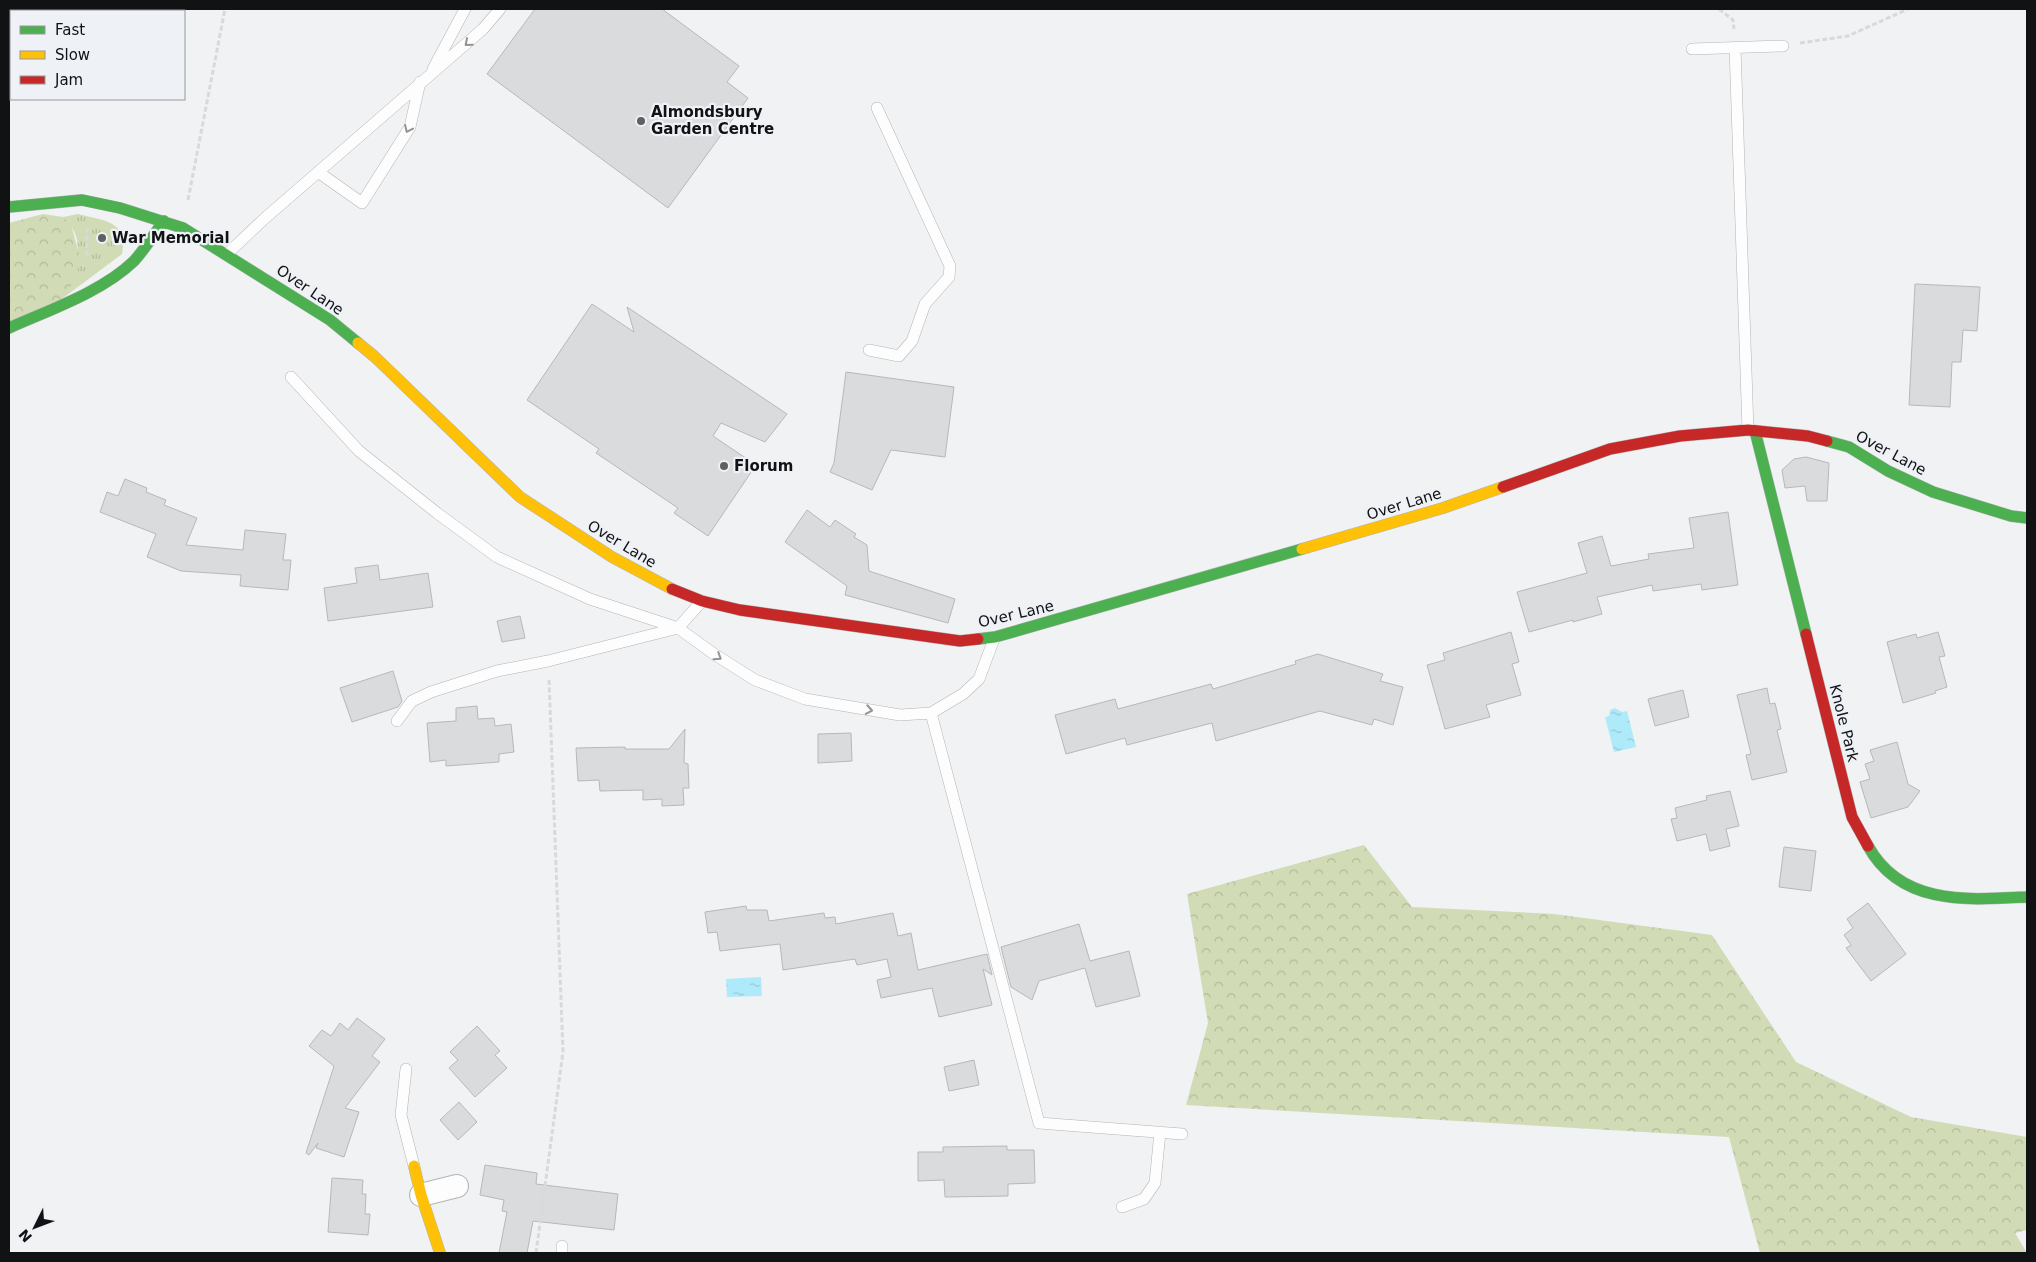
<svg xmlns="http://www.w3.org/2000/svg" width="2036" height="1262" font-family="'DejaVu Sans',sans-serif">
  <defs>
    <pattern id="grass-tufts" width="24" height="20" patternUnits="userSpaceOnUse" patternTransform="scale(1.25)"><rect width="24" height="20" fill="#d1dbb5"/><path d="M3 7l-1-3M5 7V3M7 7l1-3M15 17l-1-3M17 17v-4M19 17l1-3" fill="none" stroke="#b2bb9b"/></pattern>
    <pattern id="forest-crowns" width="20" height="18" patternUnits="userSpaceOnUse" patternTransform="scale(1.25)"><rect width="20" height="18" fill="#d1dbb5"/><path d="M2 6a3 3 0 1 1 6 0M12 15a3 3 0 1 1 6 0" fill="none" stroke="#b2bb9b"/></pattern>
    <pattern id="water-ripples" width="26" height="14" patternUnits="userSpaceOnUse" patternTransform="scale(1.25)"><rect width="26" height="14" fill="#aeeaf9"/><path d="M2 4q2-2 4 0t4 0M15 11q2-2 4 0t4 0" fill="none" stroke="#95c8d5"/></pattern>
  </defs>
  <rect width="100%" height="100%" fill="#f0f2f4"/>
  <!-- grass -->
  <path fill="url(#grass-tufts)" d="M78 214C104 221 128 220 122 254L63 298C74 270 90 241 63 217Z"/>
  <!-- forest -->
  <path fill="url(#forest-crowns)" d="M43 214 63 217 71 224 79 254 77 277 63 298 9 323V223Z
    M1364 845 1412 907 1554 914 1712 935 1796 1062 1911 1117 2027 1137V1230L2015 1233 2027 1253H1760L1729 1137 1186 1105 1208 1023 1187 894Z"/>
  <!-- water -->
  <path fill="url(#water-ripples)" d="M1615 708 1622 712 1627 711 1636 747 1614 752 1605 717 1609 716 1610 710Z
    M761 977 762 996 727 997 726 979Z"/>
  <!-- building -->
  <path fill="#dadbdd" stroke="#b6b8b9" d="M535 9H662L739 66 727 82 748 98 668 208 487 74Z
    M1915 284 1980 287 1977 331 1963 330 1961 362H1952L1950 407 1909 405Z
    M592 304 634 332 627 307 787 414 765 442 721 423 713 436 756 465 708 536 674 513 678 508 596 453 599 449 527 400Z
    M846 372 954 387 945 457 891 450 872 490 830 472 834 463Z
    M1806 457 1829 463 1827 501H1807L1805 486 1785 488 1782 470 1794 459Z
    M125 479 147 488 146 492 166 500 164 505 197 518 186 545 243 550 245 530 286 534 283 560H291L288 590 240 586 241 575 181 571 147 557 156 534 100 512 107 492 118 496Z
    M807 510 830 527 835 520 856 534 854 537 867 545 869 571 955 599 948 623 845 595 847 586 785 542Z
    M1728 512 1738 585 1702 590 1701 584 1653 591 1652 585 1597 597 1602 614 1573 622V620L1529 632 1517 592 1587 573 1578 543 1602 536 1611 566 1649 559 1648 554 1694 548 1689 518Z
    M378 565 380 580 428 573 433 607 328 621 324 588 357 583 355 568Z
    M520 616 525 638 502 642 497 621Z
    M1511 632 1519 662 1512 664 1521 695 1486 705 1490 717 1445 729 1427 665 1445 660 1443 653Z
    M1938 632 1945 656 1939 657 1947 687 1935 691 1936 693 1903 703 1887 642 1916 634 1917 638Z
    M1318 654 1383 674 1380 681 1403 687 1393 725 1374 719 1372 725 1320 711 1216 741 1212 723 1127 745 1125 738 1066 754 1055 715 1115 699 1118 709 1211 684 1213 689 1296 664 1295 661Z
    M393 671 402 701 398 707 352 722 340 688Z
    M1767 688 1770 704 1775 703 1781 729 1777 730 1787 772 1752 780 1746 755 1751 754 1737 695Z
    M1683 690 1689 717 1655 726 1648 699Z
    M477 706 478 719 494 718 495 726 511 724 514 752 499 754V762L446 766V760L430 762 427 723 456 721V708Z
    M685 729 684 763 688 764 689 788H683L684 805 662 806V799L643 800V790L600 791 599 780 578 781 576 748 625 747V749H669Z
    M851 733 852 761 818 763V734Z
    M1897 742 1908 784 1920 791 1908 807 1871 818 1860 782 1870 779 1865 764 1874 761 1870 750Z
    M1730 791 1739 826 1726 829 1730 846 1710 851 1706 834 1677 841 1671 819 1677 818 1675 808 1707 800 1706 796Z
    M1784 847 1816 851 1811 891 1779 887Z
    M1868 903 1906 954 1871 981 1846 948 1851 945 1844 935 1853 928 1847 919Z
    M746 906 747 910H767L769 921 824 913 825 918 835 917 836 924 893 913 898 936 911 933 918 970 987 954 992 975 983 969 992 1005 939 1017 932 988 881 998 877 980 891 977 887 959 857 965 855 959 783 970 780 944 720 951 717 932 708 933 705 912Z
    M1079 924 1090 961 1129 951 1140 996 1096 1007 1085 968 1039 981 1032 1000 1011 987 1001 947Z
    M357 1018 385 1039 372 1056 380 1062 345 1108 359 1112 344 1157 316 1148 318 1143 309 1155 306 1153 334 1066 309 1046 322 1030 331 1036 340 1023 348 1030Z
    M477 1026 500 1051 495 1055 507 1068 475 1097 449 1068 458 1060 450 1052Z
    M974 1060 979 1085 949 1091 944 1067Z
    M459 1102 477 1122 458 1140 440 1120Z
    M1007 1146V1150H1034L1035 1183 1008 1184V1196L945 1197 944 1180 918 1181V1152H943V1147Z
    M485 1165 537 1173 536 1184 618 1194 614 1230 533 1221 527 1253H499L507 1212 502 1211 504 1200 480 1195Z
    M332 1178 363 1180 362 1194H366L365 1214H370L368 1235 328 1232Z"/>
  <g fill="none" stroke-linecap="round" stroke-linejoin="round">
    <defs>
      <path id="lane" d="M1735 47 1748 430
        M1692 49 1783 46
        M433 69 465 9
        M318 172 362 203 410 127 420 82
        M227 254 264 219 483 29 500 9
        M869 350 899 356 912 341 925 304 949 277 950 266 877 108
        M291 377 359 451 437 513 497 557 590 599 678 628 714 654 755 680 805 699 900 715 931 713 963 694 979 679 994 639
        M931 713 1039 1123 1182 1134
        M397 721 412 701 431 692 497 671 548 661 678 628 702 601
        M406 1069 401 1115 414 1166
        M1122 1207 1144 1199 1155 1183 1160 1132
        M562 1253V1246"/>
      <path id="street" d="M421 1195 457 1186"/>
      <path id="fast" d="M9 207 82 200 120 208 183 228 330 320 358 343
        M9 328C49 310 102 292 134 261 145 249 154 234 164 221
        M1755 431 1806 634
        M1827 441 1849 447 1888 471 1933 492 2011 516 2027 518
        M978 639 995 637 1302 549
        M1868 846C1901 906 1968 900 2027 897"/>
      <path id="slow" d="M358 343 375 357 520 497 612 557 672 589
        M1302 549 1443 508 1503 487
        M414 1166 421 1195 440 1253"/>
      <path id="jam" d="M1503 487 1610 449 1680 436 1748 430 1808 436 1827 441
        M672 589 702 601 740 610 960 641 978 639
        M1806 634 1852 817 1868 846"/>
    </defs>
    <!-- lane casing -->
    <use href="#lane" stroke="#b3b4b6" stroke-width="12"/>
    <!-- street casing -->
    <use href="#street" stroke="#b3b4b6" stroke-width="24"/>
    <!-- fast casing -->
    <use href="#fast" stroke="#b3b4b6" stroke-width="12"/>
    <!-- slow casing -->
    <use href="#slow" stroke="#b3b4b6" stroke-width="12"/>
    <!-- jam casing -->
    <use href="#jam" stroke="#b3b4b6" stroke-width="12"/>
    <!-- path -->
    <path stroke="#d9d9da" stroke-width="3" stroke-dasharray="5 2.5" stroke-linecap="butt" d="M1719 9 1733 20 1734 29
      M1800 43 1848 36 1908 9
      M188 200 225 9
      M87 228V259
      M536 1253 563 1052 549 679"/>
    <!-- lane -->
    <use href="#lane" stroke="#fdfdfd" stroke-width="11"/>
    <!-- street -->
    <use href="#street" stroke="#fdfdfd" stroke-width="22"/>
    <!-- fast -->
    <use href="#fast" stroke="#4caf50" stroke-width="11"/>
    <!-- slow -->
    <use href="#slow" stroke="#ffc107" stroke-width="11"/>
    <!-- jam -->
    <use href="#jam" stroke="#c62828" stroke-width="11"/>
  </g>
  <!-- one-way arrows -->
  <defs><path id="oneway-chevron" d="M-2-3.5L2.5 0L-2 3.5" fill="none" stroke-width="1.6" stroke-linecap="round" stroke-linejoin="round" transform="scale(1.25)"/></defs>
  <g stroke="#939394">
    <use href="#oneway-chevron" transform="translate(468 43) rotate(139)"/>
    <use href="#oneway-chevron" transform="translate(408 129) rotate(115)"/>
    <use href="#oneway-chevron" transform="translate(718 657) rotate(33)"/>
    <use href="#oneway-chevron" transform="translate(869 710) rotate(10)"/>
  </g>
  <!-- markers -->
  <g fill="#5f6062" stroke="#eef1f6" stroke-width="2">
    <circle cx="641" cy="121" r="5"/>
    <circle cx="102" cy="238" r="5"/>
    <circle cx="724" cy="466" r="5"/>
  </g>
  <g text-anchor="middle" stroke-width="4.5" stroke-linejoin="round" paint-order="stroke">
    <!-- poi labels -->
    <g font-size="15" font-weight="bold" fill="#111214" stroke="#eef1f6" text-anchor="start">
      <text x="651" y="117">Almondsbury<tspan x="651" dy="17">Garden Centre</tspan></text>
      <text x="112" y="243">War Memorial</text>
      <text x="734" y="471">Florum</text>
    </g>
    <!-- street labels -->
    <g font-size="15" fill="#111214" stroke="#eef1f6">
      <text transform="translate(310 290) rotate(34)" y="5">Over Lane</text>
      <text transform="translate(1891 453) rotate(28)" y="5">Over Lane</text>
      <text transform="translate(1404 504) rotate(-17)" y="5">Over Lane</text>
      <text transform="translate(622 544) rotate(31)" y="5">Over Lane</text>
      <text transform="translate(1016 614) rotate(-13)" y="5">Over Lane</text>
      <text transform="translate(1844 723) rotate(76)" y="5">Knole Park</text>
    </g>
  </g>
  <!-- border -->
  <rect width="2036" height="1262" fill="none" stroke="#111214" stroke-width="20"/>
  <!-- legend -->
  <rect x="10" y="10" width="175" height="90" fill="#eef1f6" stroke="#96989c"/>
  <rect x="20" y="26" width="25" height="8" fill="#4caf50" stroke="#96989c"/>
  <text x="55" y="35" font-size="15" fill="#111214">Fast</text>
  <rect x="20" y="51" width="25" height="8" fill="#ffc107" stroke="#96989c"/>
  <text x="55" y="60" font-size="15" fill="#111214">Slow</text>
  <rect x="20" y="76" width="25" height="8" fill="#c62828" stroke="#96989c"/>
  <text x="55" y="85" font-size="15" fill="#111214">Jam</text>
  <!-- north arrow -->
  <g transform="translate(35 1227) rotate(228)" stroke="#eef1f6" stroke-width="4" paint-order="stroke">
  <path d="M0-4L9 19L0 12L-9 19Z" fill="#111214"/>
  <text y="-8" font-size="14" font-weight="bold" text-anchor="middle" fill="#111214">N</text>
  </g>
</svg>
